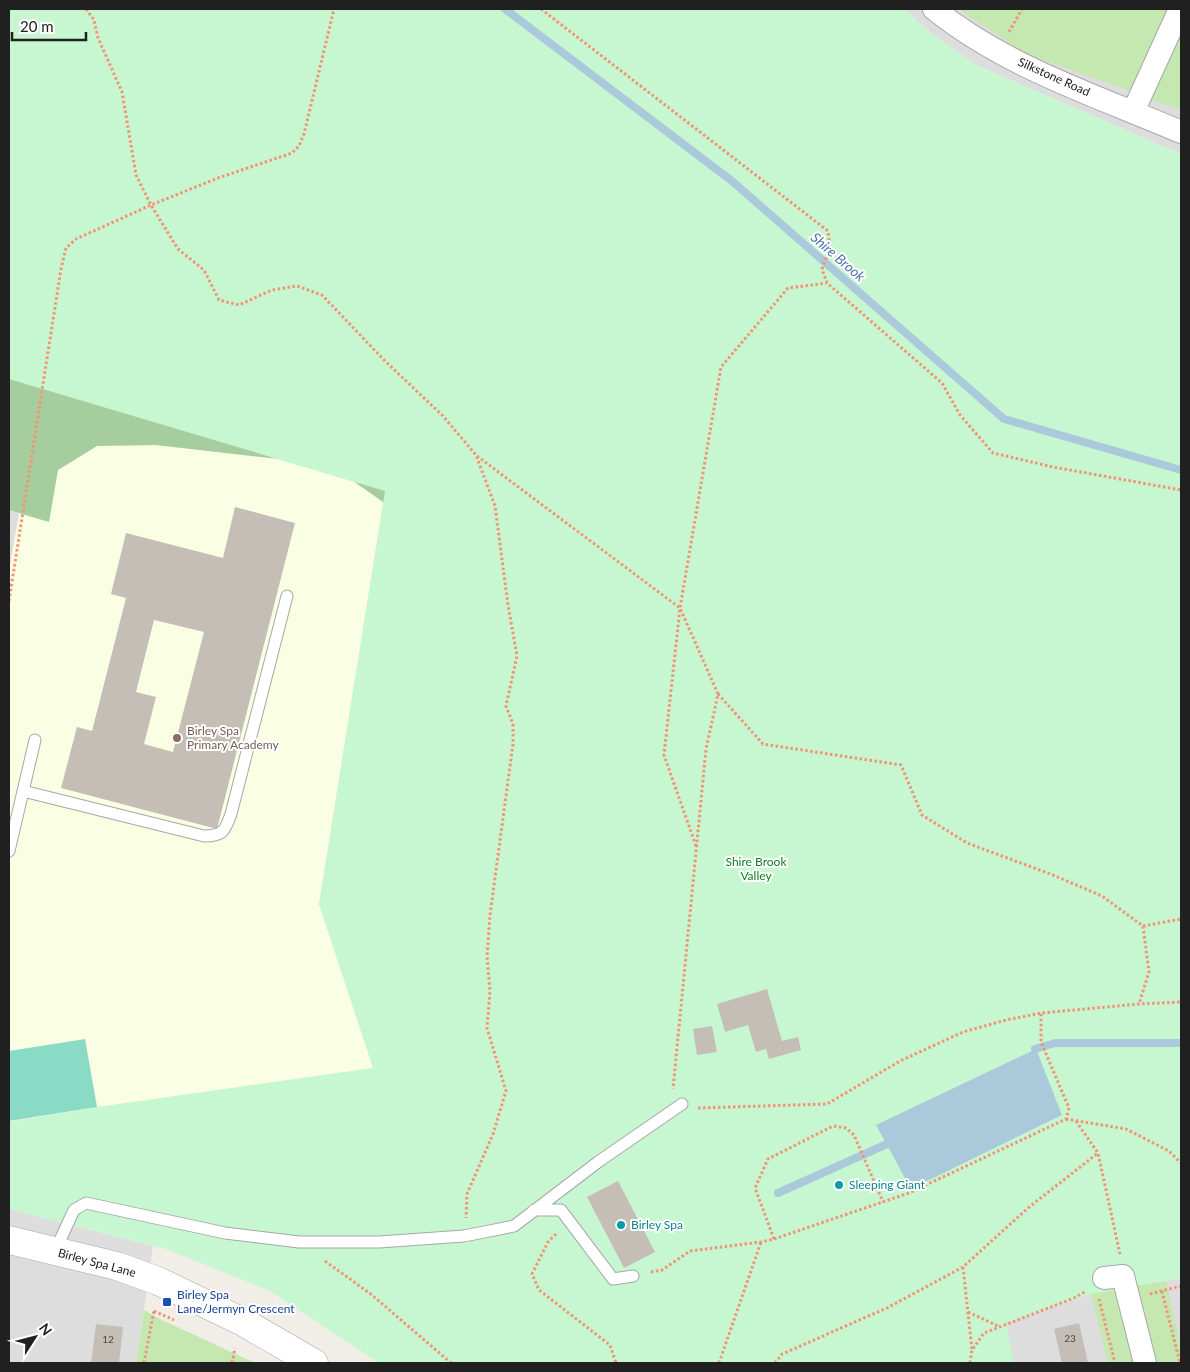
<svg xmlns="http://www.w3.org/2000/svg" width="1190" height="1372" font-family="Lato,sans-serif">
  <rect width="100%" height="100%" fill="#f0eee7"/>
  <!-- residential -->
  <path fill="#dedddd" d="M904 9H1181V154L978 66 934 36Z
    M9 510 19 514 9 572Z
    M9 1209 153 1246 136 1363H9Z
    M1181 1278V1363H1014L1005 1323 1091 1294Z"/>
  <!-- education -->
  <path fill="#fafee3" d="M156 445 279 459 385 491 319 904 373 1068 9 1121V572L19 514 49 522 58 470 97 446Z"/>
  <!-- grass -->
  <path fill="#c5e7b0" d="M958 9H1181V110L1025 53Z
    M1166 1281 1181 1348V1363H1108L1091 1294 1005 1323 1014 1363H899L960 1311Z
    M144 1310 162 1320 255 1363H136Z"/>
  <!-- forest -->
  <path fill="#a6cd9e" d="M9 314 413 491 383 502 353 481 279 459 156 445 97 446 58 470 49 522 9 510Z"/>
  <!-- park -->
  <path fill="#c7f7d1" d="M9 9H904L934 36 978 66 1181 154V1278L1091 1294 1006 1323 1014 1363H379L270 1291 166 1249 9 1209V1122L97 1107 373 1068 319 904 385 491 9 379Z"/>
  <!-- pitch -->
  <path fill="#8adbc5" d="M85 1039 97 1107 9 1121V1051Z"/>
  <!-- water -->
  <path fill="#aacadb" d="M1036 1049 1062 1115 911 1189 876 1125Z"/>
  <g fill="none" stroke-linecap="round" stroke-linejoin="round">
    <!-- stream -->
    <path stroke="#aacadb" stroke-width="8" d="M505 9 732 181 1004 419 1181 470
      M1035 1049 1055 1043H1181
      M778 1193 887 1144"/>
  </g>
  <!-- building -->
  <path fill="#c5beb7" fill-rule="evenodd" d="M235 507 295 523 217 829 61 788 77 727 92 731 126 598 111 594 126 533 223 558ZM154 620 204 632 173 752 144 744 156 697 136 692Z
    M767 989 782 1041 798 1037 801 1050 769 1059 766 1049 756 1052 748 1025 725 1032 717 1004Z
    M712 1026 717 1052 697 1055 693 1029Z
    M618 1181 655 1252 624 1268 587 1197Z
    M1079 1323 1088 1363H1062L1054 1329Z
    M96 1324 123 1327 119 1363H91Z"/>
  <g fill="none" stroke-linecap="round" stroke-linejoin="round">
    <defs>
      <path id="service" d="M23 791 204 836C223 836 225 831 231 814L287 596
        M9 851 35 740
        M534 1210H561L613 1279 633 1276
        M55 1251 74 1210 86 1203 225 1233 299 1242H379L464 1236 514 1226 598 1162 682 1104"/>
      <path id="minor" d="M934 9C1006 67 1097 96 1181 132
        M1133 112 1180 9
        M1104 1278 1123 1276 1145 1363"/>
      <path id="tertiary" d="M9 1240 117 1266 158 1281 243 1322 314 1363"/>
    </defs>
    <!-- service casing -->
    <use href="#service" stroke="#a7a7a7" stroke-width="13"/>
    <!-- minor casing -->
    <use href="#minor" stroke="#a7a7a7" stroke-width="24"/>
    <!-- tertiary casing -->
    <use href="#tertiary" stroke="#a7a7a7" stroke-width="29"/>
    <!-- path -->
    <path stroke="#f39275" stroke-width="3" stroke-dasharray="2.5 2.5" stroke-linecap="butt" d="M86 9 94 20 98 38 122 92 136 175 151 205 178 249 204 270 219 300 239 305 272 290 297 286 322 295 384 360 443 416 476 455 495 506 508 605 517 656 506 706 513 724V744L490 915 487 957 490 991 487 1028 506 1091 493 1134 467 1194 466 1218
      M541 9 828 231 830 248 822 269 827 283 942 383 960 415 993 453 1053 467 1181 490
      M1009 32 1022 9
      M477 456 680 608 718 694 706 749 673 1089
      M9 601 61 269 66 248 76 239 151 205 218 178 292 153 299 146 304 134 334 9
      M718 694 763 744 901 765 922 815 967 843 1053 875 1102 896 1143 926 1149 972 1139 1004
      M696 846 664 755 680 608 721 367 788 288 827 283
      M1143 926 1181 919
      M698 1108 827 1104 900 1061 963 1032 1006 1020 1041 1013 1139 1004 1181 1002
      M1066 1119 1126 1129 1169 1151 1181 1163
      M1076 1121 1098 1153 1120 1254
      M556 1234 548 1242 532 1274 539 1290 610 1345 616 1363
      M774 1239 755 1188 768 1159 833 1126 846 1128 854 1135 883 1202
      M325 1261 372 1295 451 1363
      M963 1267 972 1350
      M651 1272 662 1270 690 1251 761 1242 774 1239 909 1193 1066 1119 1069 1108 1041 1042V1013
      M1162 1291 1180 1363
      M1150 1294 1181 1286
      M1099 1299 1115 1363
      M154 1311 174 1320
      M968 1312 998 1326
      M144 1363 154 1310
      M232 1363 235 1348
      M719 1363 761 1242
      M775 1363 782 1354 887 1308 963 1267 1028 1208 1098 1153
      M970 1363 972 1350 984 1333 1074 1298 1086 1291"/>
    <!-- service -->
    <use href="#service" stroke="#fff" stroke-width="11"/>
    <!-- minor -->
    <use href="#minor" stroke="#fff" stroke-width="22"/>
    <!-- tertiary -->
    <use href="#tertiary" stroke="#fff" stroke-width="28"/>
  </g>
  <!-- markers -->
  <circle fill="#8d6e63" stroke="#fff" stroke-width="2" cx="177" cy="738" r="5"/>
  <g fill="#0f9aa8" stroke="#fff" stroke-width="2">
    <circle cx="839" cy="1185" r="5"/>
    <circle cx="621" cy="1225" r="5"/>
  </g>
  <rect fill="#1a4fb4" stroke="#fff" stroke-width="2" x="162" y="1297" width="10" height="10" rx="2.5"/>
  <g text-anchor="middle" stroke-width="4" stroke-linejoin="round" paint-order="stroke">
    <!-- number labels -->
    <g font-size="10" fill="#494846">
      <text x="1070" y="1342">23</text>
      <text x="108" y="1343">12</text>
    </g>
    <!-- street labels -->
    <g font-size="12" fill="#202020" stroke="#fff">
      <text transform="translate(1054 77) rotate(24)" y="4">Silkstone Road</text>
      <text transform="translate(97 1263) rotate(15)" y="4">Birley Spa Lane</text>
    </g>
    <!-- education labels -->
    <g font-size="12" fill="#785e54" stroke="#fff" text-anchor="start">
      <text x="187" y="735">Birley Spa<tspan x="187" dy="14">Primary Academy</tspan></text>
    </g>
    <!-- park labels -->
    <g font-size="12" fill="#117b27" stroke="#fff">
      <text x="756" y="866">Shire Brook<tspan x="756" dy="14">Valley</tspan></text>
    </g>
    <!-- culture labels -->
    <g font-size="12" fill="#0d838f" stroke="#fff" text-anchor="start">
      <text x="849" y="1189">Sleeping Giant</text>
      <text x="631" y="1229">Birley Spa</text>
    </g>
    <!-- transit labels -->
    <g font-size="12" fill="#164399" stroke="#fff" text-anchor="start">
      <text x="177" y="1299">Birley Spa<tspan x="177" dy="14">Lane/Jermyn Crescent</tspan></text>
    </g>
    <!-- water labels -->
    <g font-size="14" font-style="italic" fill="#5173ac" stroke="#fff">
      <text transform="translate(838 257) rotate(41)" y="5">Shire Brook</text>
    </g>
  </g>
  <!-- border -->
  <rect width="1190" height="1372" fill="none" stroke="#202020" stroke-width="20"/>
  <!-- north arrow -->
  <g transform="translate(35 1337) rotate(54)" stroke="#ffffff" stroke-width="4" paint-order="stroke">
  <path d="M0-4L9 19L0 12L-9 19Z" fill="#202020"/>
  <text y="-8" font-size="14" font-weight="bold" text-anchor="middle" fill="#202020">N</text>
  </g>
  <!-- scale -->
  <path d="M12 32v8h74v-8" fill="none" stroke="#202020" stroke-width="2.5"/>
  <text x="20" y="32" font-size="15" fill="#202020" stroke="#ffffff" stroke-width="4" paint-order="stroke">20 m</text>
</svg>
